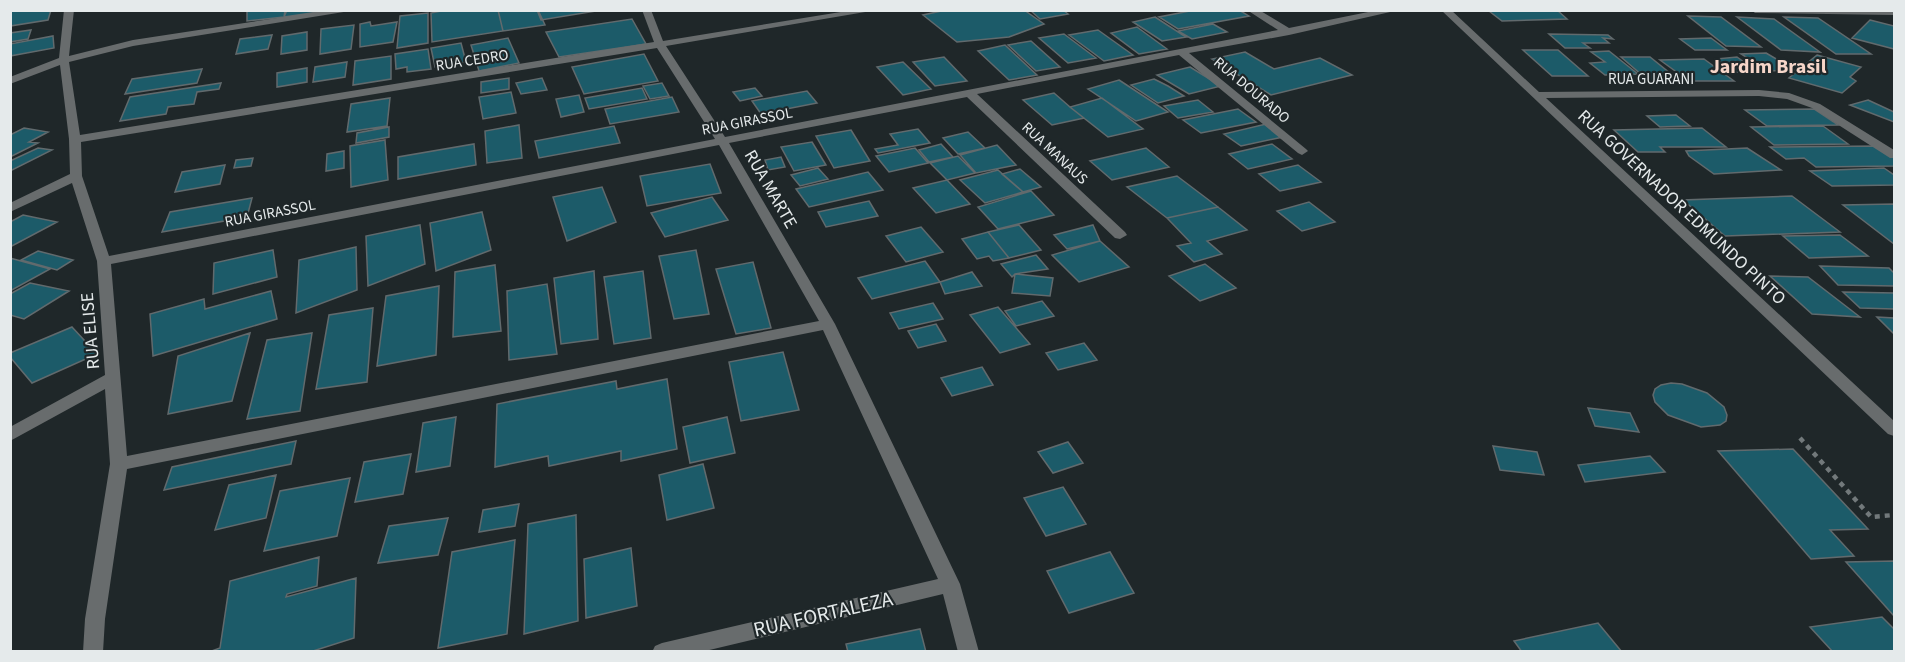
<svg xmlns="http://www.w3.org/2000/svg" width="1905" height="662" font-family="'Source Sans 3',sans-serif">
  <rect width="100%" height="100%" fill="#1f2729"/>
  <!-- building -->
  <path fill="#1c5b69" stroke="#616a6d" stroke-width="1.5" d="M51 10 48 20 10 26 11 11Z
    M247 10H285L284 17 247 21Z
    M287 10H332L284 17Z
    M446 10H498L503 31 432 42 431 13Z
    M498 10H538L545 25 503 31Z
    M537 10H602L541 20Z
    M946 10H1024L1044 24 1009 37 957 42 923 15Z
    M1030 10H1063L1068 14 1040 19Z
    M1195 10H1239L1249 16 1178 29 1159 17Z
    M1557 10 1567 19 1502 21 1489 11Z
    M428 13V43L397 48 400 16Z
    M1688 16 1721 17 1761 47 1726 46Z
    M1155 17 1186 37 1162 41 1133 22Z
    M1737 17 1774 19 1820 52 1781 50Z
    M1784 17 1818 18 1871 54H1836Z
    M632 19 646 44 559 57 546 32Z
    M1870 20 1894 26V49L1852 38Z
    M370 22 371 26 397 22 393 42 360 47V24Z
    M1213 24 1227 32 1192 39 1178 31Z
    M354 25 351 49 320 54 321 29Z
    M1137 27 1167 49 1139 54 1111 33Z
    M31 30 28 39 10 42V33Z
    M1098 30 1133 55 1104 61 1069 35Z
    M307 32V50L281 54 282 36Z
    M1064 34 1096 58 1068 63 1039 38Z
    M1549 34 1608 35 1613 39 1603 38 1609 43H1583L1590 48H1565Z
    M272 35 268 49 236 54 240 39Z
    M53 36 54 48 10 56V44Z
    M508 38 519 63 479 71 471 45Z
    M1711 38 1727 50H1695L1680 39Z
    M1031 41 1060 67 1036 71 1008 45Z
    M461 43 466 62 435 67 431 48Z
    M1005 45 1037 75 1009 80 978 51Z
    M428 49 431 69 407 72V67L396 69 395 54Z
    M1523 50H1558L1588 76H1552Z
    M1609 51 1638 74 1605 75 1590 63 1605 62 1591 52Z
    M1245 52 1274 69 1320 58 1352 75 1271 95 1212 59Z
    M1766 53 1795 70 1769 71 1741 54Z
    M644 54 658 81 584 94 572 67Z
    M1817 55 1861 67 1850 77 1856 81 1842 93 1789 78Z
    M391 56V79L353 85 355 61Z
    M944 57 967 81 935 86 913 62Z
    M1621 57H1650L1681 82H1650Z
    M1737 57 1758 72H1734L1716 59Z
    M1704 59 1734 81H1689L1660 60Z
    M347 62 345 77 313 82 315 67Z
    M903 62 931 89 903 95 877 67Z
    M1190 67 1221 86 1189 94 1157 75Z
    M307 68V82L277 87V73Z
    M202 69 197 83 125 94 132 79Z
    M509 78V89L481 93V82Z
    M542 78 547 90 521 94 516 83Z
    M1154 79 1168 86 1184 96 1158 103 1131 85Z
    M1119 80 1168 112 1136 121 1088 89Z
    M221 83 219 89 197 92 194 104 168 107 166 114 120 121 130 97Z
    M662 83 669 96 650 99 643 86Z
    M642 88 647 99 589 109 585 98Z
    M755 88 762 96 740 101 733 92Z
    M807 91 817 103 761 114 752 101Z
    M511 92 516 113 483 119 479 97Z
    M1054 93 1070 107 1084 118 1052 125 1023 100Z
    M579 95 584 112 561 117 556 99Z
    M672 97 679 112 610 124 605 109Z
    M390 98 387 126 347 132 351 104Z
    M1102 98 1143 129 1108 137 1070 107Z
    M1198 100 1213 112 1178 118 1164 106Z
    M1868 100 1894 112V122L1850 105Z
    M1238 109 1256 122 1201 133 1183 120Z
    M1814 109 1838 125 1767 126 1745 110Z
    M1676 115 1690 126 1660 127 1647 116Z
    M1266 124 1283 137 1241 146 1224 134Z
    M519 125 522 158 487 163 485 131Z
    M614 126 620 143 539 158 535 141Z
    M1823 126 1848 144 1774 145 1751 127Z
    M389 127V137L356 143 357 133Z
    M24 128 48 132 29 142 38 143 10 157V135Z
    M1702 128 1726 147H1660L1665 152H1638L1614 130Z
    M918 129 930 143 878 153 875 149 898 145 890 134Z
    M851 130 870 161 834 168 816 136Z
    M968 132 985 148 958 154 943 138Z
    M385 140 388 180 351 187 350 146Z
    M812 142 826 165 794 171 781 147Z
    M474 144 476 165 398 179V157Z
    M941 144 953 157 929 162 919 150Z
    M1272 144 1292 159 1248 169 1229 154Z
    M997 145 1016 165 976 173 960 155Z
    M1876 146 1894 158V166L1816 167 1804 158 1786 159 1770 147Z
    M38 148 52 150 10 171V161Z
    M915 148 928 163 889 172 876 156Z
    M1146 148 1169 167 1112 180 1090 161Z
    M1747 148 1781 170 1714 174 1689 156 1686 151Z
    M344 151V168L326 171 327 154Z
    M958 156 975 173 947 180 930 163Z
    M781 157 785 167 768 170 765 160Z
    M253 158 251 166 234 168 236 160Z
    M710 164 721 193 647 206 640 176Z
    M225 165 220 184 175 192 182 172Z
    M1298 165 1321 182 1280 191 1259 174Z
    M818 168 828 179 800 186 791 175Z
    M1884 168 1894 175V185L1832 186 1810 171Z
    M1020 169 1041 187 1023 192 1002 174Z
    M998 170 1023 192 985 203 960 180Z
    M868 172 883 190 809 207 796 189Z
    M1177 176 1218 207 1167 218 1127 187Z
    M947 180 970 204 936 213 913 188Z
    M602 187 616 222 567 241 553 197Z
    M1031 191 1054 215 998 229 978 207Z
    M1792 196 1840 232 1725 236 1683 200Z
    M712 197 728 220 665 237 651 213Z
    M252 198 247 217 162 232 170 212Z
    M869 201 878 216 826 227 818 212Z
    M1309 202 1335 222 1302 231 1277 211Z
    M1894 204V244L1843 205Z
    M1218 207 1247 230 1207 241 1222 254 1194 262 1177 246 1191 243 1167 218Z
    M482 212 491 250 436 271 430 223Z
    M23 215 57 222 10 247V222Z
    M420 225 425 264 368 286 366 236Z
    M1019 225 1041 250 1009 258 988 232Z
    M1093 225 1100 241 1067 249 1054 235Z
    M921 227 943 252 906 262 886 236Z
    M988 232 1009 258 993 261 989 256 977 259 962 239Z
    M1840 235 1868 256 1809 258 1783 236Z
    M1100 241 1129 267 1079 282 1052 255Z
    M356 247 357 290 296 313 299 260Z
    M273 250 277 277 213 294 214 263Z
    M696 250 709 314 674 319 659 256Z
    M38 251 73 260 57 270 21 260Z
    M1036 255 1048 269 1015 274 1012 277 1001 264Z
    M10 258 50 269 10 291Z
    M925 261 940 282 872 299 858 278Z
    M753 262 771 328 736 334 716 269Z
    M1205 264 1236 288 1200 301 1169 276Z
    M495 265 501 331 453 337 455 272Z
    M1820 266 1889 268 1894 273V286L1838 285Z
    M594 271 598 339 561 344 554 278Z
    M643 271 651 338 614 344 604 277Z
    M972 272 982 286 945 294 940 282Z
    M1015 274 1053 278 1050 296 1012 293Z
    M1770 276 1808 277 1860 317 1812 314Z
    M30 283 69 291 24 319 10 315V294Z
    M547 284 557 354 509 360 507 291Z
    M439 286 436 355 377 366 386 296Z
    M271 291 277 319 153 356 150 314 204 299 205 309Z
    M1843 292 1894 293V309L1860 308Z
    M1042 301 1054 316 1016 326 1005 311Z
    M933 303 943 319 899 329 890 313Z
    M998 307 1030 344 1000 353 970 315Z
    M373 308 367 382 316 389 329 315Z
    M1877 317 1894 318V334Z
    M936 324 946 341 918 348 908 331Z
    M72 327 97 354 32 383 10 357V353Z
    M250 333 232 401 168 414 178 356Z
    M312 333 300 411 247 419 267 340Z
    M1084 343 1097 360 1058 370 1046 353Z
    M783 352 799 410 741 421 729 362Z
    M982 367 993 385 952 396 941 378Z
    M667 379 677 449 621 461V451L549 466 548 456 495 467 497 404 616 381 617 389Z
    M1671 383 1682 384 1707 393 1724 407 1727 415 1726 421 1720 425 1701 427 1668 415 1655 402 1653 395 1655 389 1661 385Z
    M1588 408 1630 413 1639 432 1595 426Z
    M456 417 450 466 416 472 423 423Z
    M727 417 735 453 690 463 683 427Z
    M296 441 291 464 164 490 172 467Z
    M1068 442 1083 463 1053 473 1038 452Z
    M1493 446 1537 452 1544 475 1500 470Z
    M1793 449 1868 529 1830 530 1854 556 1811 559 1718 451Z
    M411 454 403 494 355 502 364 462Z
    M1650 456 1665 472 1585 482 1578 465Z
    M703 464 714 508 667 520 659 475Z
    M276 475 266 518 215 530 229 485Z
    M350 478 337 536 264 551 280 491Z
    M1063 487 1086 524 1046 536 1024 498Z
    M519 504 515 526 479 532 483 510Z
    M576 515 578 621 524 634 528 524Z
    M448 518 438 555 378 563 389 526Z
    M515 540 507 634 438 648 452 552Z
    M631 548 637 606 586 618 584 559Z
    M1110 552 1134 593 1069 613 1047 571Z
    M319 557 317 586 287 594 286 597 356 578 354 638 310 652H209L220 648 230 581Z
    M1894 561V616L1846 562Z
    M1882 617 1894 629V652H1833L1810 627Z
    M1598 623 1622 652H1522L1514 641Z
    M920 629 926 652H848L846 644Z"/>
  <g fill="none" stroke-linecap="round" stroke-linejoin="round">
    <!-- path -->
    <path stroke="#72797b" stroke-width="4.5" stroke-dasharray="5 5" stroke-linecap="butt" d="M1800 438 1871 517 1894 515"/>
    <!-- minor -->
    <path fill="#686c6d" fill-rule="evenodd" d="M64 10H74L69 56 133 40 330 10H356L133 46 69 62 80 135 654 42 642 10H651L663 41 853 10H877L666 46 725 137 1278 30 1247 10H1259L1289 28 1378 10H1399L1289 35 1189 53 1306 149 1308 151 1302 155 1298 153 1179 55 977 94 1125 232 1127 235 1120 239 1115 238 967 97 729 143 835 324 960 584 979 652H958L943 594 701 652H652L655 646 662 643 938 579 823 330 127 469 105 619 103 652H83L85 619 110 464 105 389 10 441V427L105 375 97 261 72 183 10 212V203L70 174 69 139 60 65 10 84V77L59 58ZM657 48 715 139 109 256 82 176 81 142ZM719 145 819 321 127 456 111 264Z
      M1441 10H1451L1539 92 1759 90 1789 93 1820 104 1894 150V158H1890L1812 108 1787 99 1759 96 1546 98 1894 421V436L1888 434Z
      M1751 10H1894V15L1755 13Z"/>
  </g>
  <g text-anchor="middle" stroke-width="4.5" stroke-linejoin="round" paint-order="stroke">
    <!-- far-street labels -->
    <g font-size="15" fill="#e5eaeb" stroke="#1f2729">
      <text transform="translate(472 60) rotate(-9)" y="5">RUA CEDRO</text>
      <text x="1651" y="84">RUA GUARANI</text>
      <text transform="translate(1252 90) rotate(40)" y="5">RUA DOURADO</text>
      <text transform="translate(747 121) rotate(-11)" y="5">RUA GIRASSOL</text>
      <text transform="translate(1055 153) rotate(43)" y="5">RUA MANAUS</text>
      <text transform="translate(270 213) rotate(-11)" y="5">RUA GIRASSOL</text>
    </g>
    <!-- street labels -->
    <g font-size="18" fill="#e5eaeb" stroke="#1f2729">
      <text transform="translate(771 189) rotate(60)" y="6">RUA MARTE</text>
      <text transform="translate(1682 207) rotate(43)" y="6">RUA GOVERNADOR EDMUNDO PINTO</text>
      <text transform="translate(90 331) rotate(-95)" y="6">RUA ELISE</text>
    </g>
    <!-- far-district labels -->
    <g font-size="20" font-weight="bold" fill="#f6d6c9" stroke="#1f2729">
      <text x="1768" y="73">Jardim Brasil</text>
    </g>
    <!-- near-street labels -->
    <g font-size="21" fill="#e5eaeb" stroke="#1f2729">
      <text transform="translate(823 614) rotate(-13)" y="7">RUA FORTALEZA</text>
    </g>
  </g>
  <!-- border -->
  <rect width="1905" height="662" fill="none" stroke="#e5eaeb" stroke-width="24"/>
</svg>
